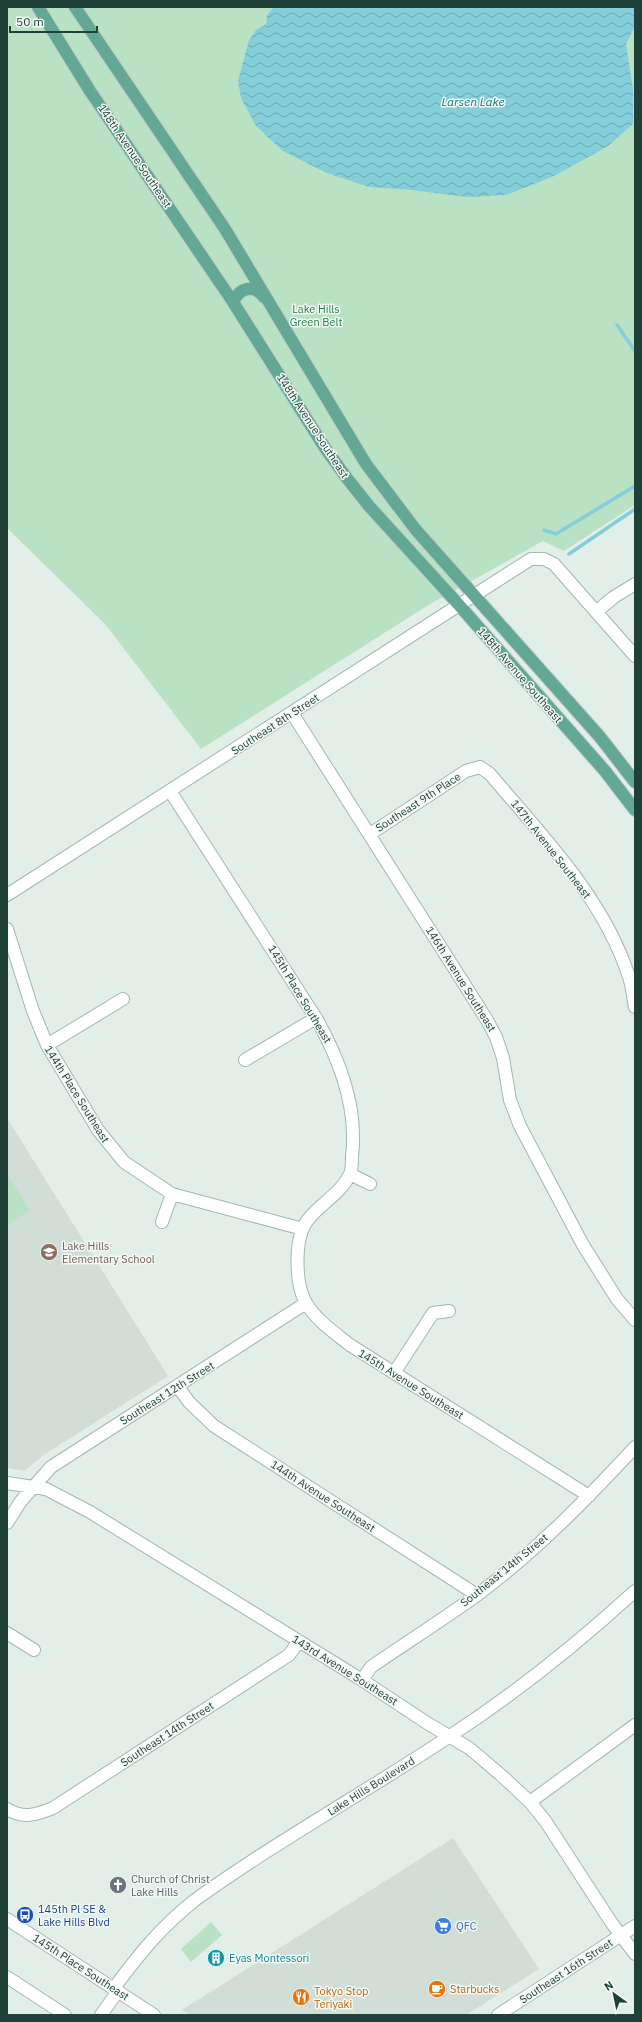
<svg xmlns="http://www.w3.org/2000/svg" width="642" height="2022" font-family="'IBM Plex Sans',sans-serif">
  <defs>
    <pattern id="water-waves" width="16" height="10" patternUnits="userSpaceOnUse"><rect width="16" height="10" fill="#84ced9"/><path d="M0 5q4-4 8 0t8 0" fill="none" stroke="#6ca9b1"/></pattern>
  </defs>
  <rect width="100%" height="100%" fill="#e2eee8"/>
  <!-- built -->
  <path fill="#d0ded7" d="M7 1118 168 1376 45 1454 24 1471 7 1468Z
    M453 1838 539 1969 466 2015H190L182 2010Z"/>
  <!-- park -->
  <path fill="#b9e1c3" d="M7 7H635V505L564 551 543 541 430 604 201 749 105 624 7 528Z
    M7 1174 30 1210 7 1225Z
    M211 1922 222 1935 191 1962 181 1949Z"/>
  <!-- water -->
  <path fill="url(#water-waves)" d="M274 7H635V26L626 44 633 89V124L608 146 554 176 506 195 466 197 412 190 369 187 327 173 283 151 256 126 241 98 238 81 249 40 256 30 266 24 267 15Z"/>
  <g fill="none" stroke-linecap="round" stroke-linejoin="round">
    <!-- stream -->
    <path stroke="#84ced9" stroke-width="3.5" d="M617 325 635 351
      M544 530 556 534 635 486
      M569 554 635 509"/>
    <defs>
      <path id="minor" d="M459 605 531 559H544L554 564 635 656
        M597 611 614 597 635 584
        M292 713 487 1020 496 1037 503 1058 510 1100 520 1126 583 1245 617 1299 635 1320
        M480 767 490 774C542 836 602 896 628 974 632 984 633 996 635 1007
        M170 791 316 1018C340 1060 358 1107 352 1156 352 1162 352 1170 350 1174 341 1194 319 1204 307 1221 294 1239 295 1284 306 1303 316 1320 335 1333 350 1345L589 1496
        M370 834 466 771 480 767
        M7 929 33 1011 47 1045 98 1130 124 1162 172 1194 303 1229
        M47 1045 123 999
        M245 1060 316 1018
        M350 1174 370 1184
        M162 1222 172 1194
        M394 1373 433 1313 449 1311
        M178 1387 189 1402 214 1426 477 1595
        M7 1483 46 1489 90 1512 362 1680 427 1723 469 1748 501 1775 530 1802 546 1822 611 1922 635 1954
        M7 1523 21 1501 51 1467 306 1303
        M7 1633 34 1650
        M362 1680 371 1667C406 1643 442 1620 477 1595 535 1552 586 1500 635 1447
        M530 1802 635 1725
        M7 1809C23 1819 36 1815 53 1808L289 1655 299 1641
        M7 1977 65 2015
        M101 2015 118 1991"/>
      <path id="tertiary" d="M7 895 459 605
        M7 1919 154 2015
        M114 1988C140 1953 161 1927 195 1900 277 1841 366 1792 450 1736 516 1693 577 1644 635 1591
        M498 2015 635 1926"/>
      <path id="primary" d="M38 7 90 91 233 302 325 448 346 477 369 506 459 605 605 771 635 810
        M75 7 225 229 366 464 416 530 600 737 635 782
        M233 302C240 287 254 284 264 297"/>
    </defs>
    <!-- minor casing -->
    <use href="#minor" stroke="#a4b7af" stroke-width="14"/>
    <!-- tertiary casing -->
    <use href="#tertiary" stroke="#a4b7af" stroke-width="14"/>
    <!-- primary casing -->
    <use href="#primary" stroke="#c1cac7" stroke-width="14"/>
    <!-- minor -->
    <use href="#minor" stroke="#fff" stroke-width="12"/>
    <!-- tertiary -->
    <use href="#tertiary" stroke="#fff" stroke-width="12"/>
    <!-- primary -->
    <use href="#primary" stroke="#62a894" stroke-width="12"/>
  </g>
  <!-- icons -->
  <defs>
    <symbol id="school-disc" viewBox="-11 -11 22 22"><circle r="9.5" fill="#8d6e63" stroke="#f3faf6"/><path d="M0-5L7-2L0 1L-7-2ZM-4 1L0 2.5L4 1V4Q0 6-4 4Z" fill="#fff"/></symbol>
    <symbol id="church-disc" viewBox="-11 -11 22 22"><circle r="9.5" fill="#6b7280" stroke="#f3faf6"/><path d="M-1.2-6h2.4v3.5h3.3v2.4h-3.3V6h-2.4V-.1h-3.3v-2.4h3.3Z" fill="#fff"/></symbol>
    <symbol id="bus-disc" viewBox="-11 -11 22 22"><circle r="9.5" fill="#1a4fb4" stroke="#f3faf6"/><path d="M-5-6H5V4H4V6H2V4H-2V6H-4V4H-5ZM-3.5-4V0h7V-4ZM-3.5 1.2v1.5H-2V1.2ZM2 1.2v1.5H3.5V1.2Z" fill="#fff"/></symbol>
    <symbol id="supermarket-disc" viewBox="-11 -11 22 22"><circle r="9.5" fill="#3f7fe0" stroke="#f3faf6"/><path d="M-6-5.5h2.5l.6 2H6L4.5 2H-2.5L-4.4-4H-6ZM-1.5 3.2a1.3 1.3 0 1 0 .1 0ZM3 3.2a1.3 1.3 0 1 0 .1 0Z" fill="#fff"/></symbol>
    <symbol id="building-disc" viewBox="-11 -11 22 22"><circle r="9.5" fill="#0f9aa8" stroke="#f3faf6"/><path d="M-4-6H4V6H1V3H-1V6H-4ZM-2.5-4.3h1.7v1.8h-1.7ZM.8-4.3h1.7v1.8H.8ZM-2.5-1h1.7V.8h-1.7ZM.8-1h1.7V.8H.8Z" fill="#fff"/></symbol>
    <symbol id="cafe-disc" viewBox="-11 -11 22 22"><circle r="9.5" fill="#e8710a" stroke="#f3faf6"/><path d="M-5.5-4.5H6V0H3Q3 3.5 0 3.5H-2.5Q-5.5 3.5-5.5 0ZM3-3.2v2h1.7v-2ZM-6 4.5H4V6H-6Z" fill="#fff"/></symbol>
    <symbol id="restaurant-disc" viewBox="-11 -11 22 22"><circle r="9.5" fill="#e8710a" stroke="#f3faf6"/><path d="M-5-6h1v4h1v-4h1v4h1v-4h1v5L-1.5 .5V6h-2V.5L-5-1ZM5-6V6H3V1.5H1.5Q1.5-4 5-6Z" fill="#fff"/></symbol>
  </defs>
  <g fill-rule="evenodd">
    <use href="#school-disc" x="39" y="1242" width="20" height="20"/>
    <use href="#church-disc" x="108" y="1875" width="20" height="20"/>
    <use href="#bus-disc" x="15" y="1905" width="20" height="20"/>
    <use href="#supermarket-disc" x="433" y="1916" width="20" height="20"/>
    <use href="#building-disc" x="206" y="1948" width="20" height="20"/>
    <use href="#cafe-disc" x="427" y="1979" width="20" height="20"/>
    <use href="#restaurant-disc" x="291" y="1987" width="20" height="20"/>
  </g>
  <g text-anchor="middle" stroke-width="3" stroke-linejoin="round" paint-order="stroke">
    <!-- street labels -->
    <g font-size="11" fill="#204137" stroke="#f3faf6">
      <text transform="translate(135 156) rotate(56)" y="4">148th Avenue Southeast</text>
      <text transform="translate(313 426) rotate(57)" y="4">148th Avenue Southeast</text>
      <text transform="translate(520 675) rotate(49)" y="4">148th Avenue Southeast</text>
      <text transform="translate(275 724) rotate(-33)" y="4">Southeast 8th Street</text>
      <text transform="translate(418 802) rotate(-33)" y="4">Southeast 9th Place</text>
      <text transform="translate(551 849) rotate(52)" y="4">147th Avenue Southeast</text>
      <text transform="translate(461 979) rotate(58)" y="4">146th Avenue Southeast</text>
      <text transform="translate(300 994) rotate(59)" y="4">145th Place Southeast</text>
      <text transform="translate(77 1094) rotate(58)" y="4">144th Place Southeast</text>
      <text transform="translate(411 1384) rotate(32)" y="4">145th Avenue Southeast</text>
      <text transform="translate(167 1393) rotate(-32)" y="4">Southeast 12th Street</text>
      <text transform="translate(323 1496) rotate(33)" y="4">144th Avenue Southeast</text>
      <text transform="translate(504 1570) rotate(-39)" y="4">Southeast 14th Street</text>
      <text transform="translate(345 1670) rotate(32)" y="4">143rd Avenue Southeast</text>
      <text transform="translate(167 1734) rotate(-33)" y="4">Southeast 14th Street</text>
      <text transform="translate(371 1786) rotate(-32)" y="4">Lake Hills Boulevard</text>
      <text transform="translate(81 1967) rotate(33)" y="4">145th Place Southeast</text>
      <text transform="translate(566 1971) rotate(-33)" y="4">Southeast 16th Street</text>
    </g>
    <!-- park labels -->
    <g font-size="11" fill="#257d45" stroke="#f3faf6">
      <text x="316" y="313">Lake Hills<tspan x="316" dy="13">Green Belt</tspan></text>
    </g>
    <!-- education labels -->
    <g font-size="11" fill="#785e54" stroke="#f3faf6" text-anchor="start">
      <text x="62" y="1250">Lake Hills<tspan x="62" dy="13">Elementary School</tspan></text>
    </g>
    <!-- worship labels -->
    <g font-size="11" fill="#5b616d" stroke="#f3faf6" text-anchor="start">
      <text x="131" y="1883">Church of Christ<tspan x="131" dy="13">Lake Hills</tspan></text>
    </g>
    <!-- transit labels -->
    <g font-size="11" fill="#164399" stroke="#f3faf6" text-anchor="start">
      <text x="38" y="1913">145th Pl SE &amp;<tspan x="38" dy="13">Lake Hills Blvd</tspan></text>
    </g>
    <!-- shop labels -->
    <g font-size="11" fill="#366cbe" stroke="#f3faf6" text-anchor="start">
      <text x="456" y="1930">QFC</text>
    </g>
    <!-- culture labels -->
    <g font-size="11" fill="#0d838f" stroke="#f3faf6" text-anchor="start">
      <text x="229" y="1962">Eyas Montessori</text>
    </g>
    <!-- food labels -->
    <g font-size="11" fill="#c56008" stroke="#f3faf6" text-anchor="start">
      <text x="450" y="1993">Starbucks</text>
      <text x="314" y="1995">Tokyo Stop<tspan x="314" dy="13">Teriyaki</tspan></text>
    </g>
    <!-- water labels -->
    <g font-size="12" font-style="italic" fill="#137484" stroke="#f3faf6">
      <text x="473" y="106">Larsen Lake</text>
    </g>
  </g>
  <!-- border -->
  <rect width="642" height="2022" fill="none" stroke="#204137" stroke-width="16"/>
  <!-- north arrow -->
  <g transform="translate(614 1994) rotate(327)" stroke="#f3faf6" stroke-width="3" paint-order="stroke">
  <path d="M0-3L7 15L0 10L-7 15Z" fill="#204137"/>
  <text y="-6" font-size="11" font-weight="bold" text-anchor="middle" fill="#204137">N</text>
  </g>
  <!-- scale -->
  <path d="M10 26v6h87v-6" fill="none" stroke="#204137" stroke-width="2"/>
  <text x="16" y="26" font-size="12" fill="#204137" stroke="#f3faf6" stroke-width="3" paint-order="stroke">50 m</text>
</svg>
